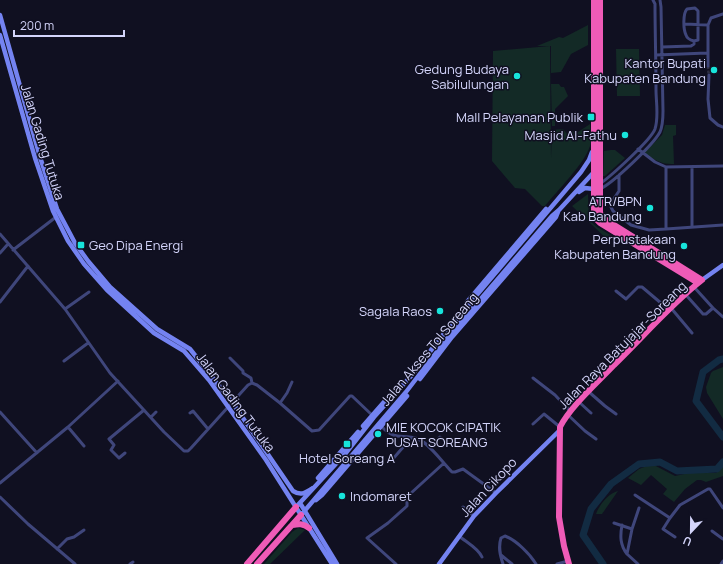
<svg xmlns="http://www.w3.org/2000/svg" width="723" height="564" font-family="Manrope,sans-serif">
  <rect width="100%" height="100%" fill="#101021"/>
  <!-- green -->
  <path fill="#132a26" d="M588 25V45L571 54 561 72 551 73V46H537L559 37 563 38Z
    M550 46 551 158 552 130 563 129 567 134 573 131 575 134 590 124C590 131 592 139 590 146 585 163 557 191 545 206H542L525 189 515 188 492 161 493 51Z
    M616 49H639L640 96H617Z
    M551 84H559L561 87H564L568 96 555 109V126H552Z
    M665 125H676V135L673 136 674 164C661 165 654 159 644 153L662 135Z
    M611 150H615L625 158 605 176H603L604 151Z
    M588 194 589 220 597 227 612 236 609 241 572 206Z
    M723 367V419L707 393 706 387 711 373 713 371Z
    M652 464 675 476 689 473H716L723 467V476L706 482 701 480H697L685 489 674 502 663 494 667 489 651 475 641 485 628 478 639 469Z
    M618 491 602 514H596C599 505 609 493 618 491Z
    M298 528 305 530 270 564H264L292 532Z"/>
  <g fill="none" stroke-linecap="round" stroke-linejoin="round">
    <!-- river -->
    <path stroke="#122b42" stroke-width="7" d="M723 359 719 360 703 372 696 401 723 437
      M603 564 583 535 591 509 611 484 639 464 660 462 677 471 717 469 723 462"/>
    <!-- street-tunnel -->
    <path stroke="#2d2e42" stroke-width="3" stroke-dasharray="3 1.5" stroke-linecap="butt" d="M708 66 709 75"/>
    <!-- street -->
    <path stroke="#3f467b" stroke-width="3" d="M685 24 708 25
      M662 47 691 46 694 44V41L698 40V11L695 8 687 9C683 13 683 29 686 35 687 39 690 40 694 41
      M656 55 707 53
      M708 66V25L711 18 723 14
      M709 75 708 99 710 118 718 125 723 127
      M666 167 723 166
      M692 167V227
      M619 175V191L611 203V207L613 211 631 225 649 230 666 229V167L655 162 638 149
      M601 183C611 176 651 140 655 129 659 117 656 102 656 90 656 61 655 32 655 4L653 0
      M600 189C613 183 653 145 660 132 663 125 663 118 663 111L661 7 660 0
      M666 229 723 225
      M0 234 65 309 110 373 164 432 184 451H188L191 448 248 385 252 383
      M13 250 56 217
      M0 253 8 244
      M616 291 626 299 638 287H642L668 309
      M686 295 703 314H706L713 308 694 287
      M0 302 28 266
      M671 308 692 333
      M713 308 723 317
      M65 309 89 292
      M230 358 243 371V373L251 378 252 383 257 385 280 403 312 431 319 430 350 396H352L372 415
      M64 361 88 343
      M533 378 555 395 570 411
      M589 392 605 406 616 414
      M579 402 591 413
      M280 403 287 393 292 382
      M0 412 37 453
      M190 413 193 411 208 429
      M567 414 585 431 596 439
      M151 417 156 412
      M533 424 544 414 560 427
      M381 426C396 442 402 433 418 439 429 443 443 463 452 472H455L463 469 496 493
      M68 427 84 446
      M430 448 440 437
      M125 453 119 458 111 450 114 445 109 439 144 410
      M392 460 411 438
      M0 483 68 427 118 381
      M635 495 670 518 663 529 675 537
      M0 497 28 524 75 564
      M463 507 474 516
      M670 518 680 505 708 489H710L723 508
      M614 523 632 529
      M622 525C620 536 620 545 627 554
      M712 531 723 539
      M459 536C466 542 478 548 482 557
      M57 549 67 539 74 537 84 530
      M501 555 512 564
      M130 564 133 562
      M396 564 367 538 388 523 407 506V500L410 494 444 463
      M503 564C500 555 498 547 501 538L505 536C516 540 530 554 536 564
      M557 564 568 561
      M638 564 627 554 632 529 639 508
      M721 564 723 561"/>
    <!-- secondary -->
    <path stroke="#7483f1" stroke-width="4.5" d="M0 15 40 157 57 209 75 243 88 261 110 287 157 329 190 349 232 402 293 491C301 496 305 493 313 488
      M0 35 35 158 53 211 68 241 84 264 107 290 154 333 184 351 209 380 266 460 332 564
      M579 192 585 188 594 189
      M702 280 723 265
      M467 302 546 209
      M420 379 452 337 556 217 558 212
      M363 426 384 402
      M318 478 358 432
      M316 500 322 495 407 396
      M300 503 337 564
      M296 507 345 454 374 417 411 376 442 336 581 172 589 160 592 152
      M301 515 406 392 449 336 552 216 559 210 594 172
      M439 564 474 516 496 493 559 431"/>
    <!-- highway -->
    <path stroke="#ef5bb7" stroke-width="6" d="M594 0V217L600 223 698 283
      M292 525C298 524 303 523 309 528
      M247 564 296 507
      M257 564 301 515
      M569 564 564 546 559 517 560 427C570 407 598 382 614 365 643 337 670 305 702 280L603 218 600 213V0"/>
  </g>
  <!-- markers -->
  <g fill="#17e4db" stroke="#101021" stroke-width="1.5">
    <circle cx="714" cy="70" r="4"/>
    <circle cx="517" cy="76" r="4"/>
    <rect x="587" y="113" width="8" height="8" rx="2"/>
    <circle cx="625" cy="135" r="4"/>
    <circle cx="650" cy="208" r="4"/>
    <rect x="77" y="241" width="8" height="8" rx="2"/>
    <circle cx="684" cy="246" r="4"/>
    <circle cx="440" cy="311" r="4"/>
    <circle cx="378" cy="434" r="4"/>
    <rect x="343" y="440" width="8" height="8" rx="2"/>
    <circle cx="342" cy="496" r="4"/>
  </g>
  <g text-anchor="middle" stroke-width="3" stroke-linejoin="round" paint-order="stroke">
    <!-- poi labels -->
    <g font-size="13" fill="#d4d5fb" stroke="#101021" text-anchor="end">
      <text x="706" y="68">Kantor Bupati<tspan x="706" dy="15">Kabupaten Bandung</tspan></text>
      <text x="509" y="74">Gedung Budaya<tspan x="509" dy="15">Sabilulungan</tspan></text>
      <text x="583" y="122">Mall Pelayanan Publik</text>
      <text x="617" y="140">Masjid Al-Fathu</text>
      <text x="642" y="206">ATR/BPN<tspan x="642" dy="15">Kab Bandung</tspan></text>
      <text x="676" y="244">Perpustakaan<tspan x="676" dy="15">Kabupaten Bandung</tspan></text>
      <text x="89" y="250" text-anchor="start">Geo Dipa Energi</text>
      <text x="432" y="316">Sagala Raos</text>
      <text x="386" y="432" text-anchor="start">MIE KOCOK CIPATIK<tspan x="386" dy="15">PUSAT SOREANG</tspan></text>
      <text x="347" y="463" text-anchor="middle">Hotel Soreang A</text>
      <text x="350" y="501" text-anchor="start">Indomaret</text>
    </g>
    <!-- street labels -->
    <g font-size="13" fill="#d4d5fb" stroke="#101021">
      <text transform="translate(43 142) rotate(73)" y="5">Jalan Gading Tutuka</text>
      <text transform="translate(622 345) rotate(-45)" y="5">Jalan Raya Batujajar-Soreang</text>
      <text transform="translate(429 349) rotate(-50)" y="5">Jalan Akses Tol Soreang</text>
      <text transform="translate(236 402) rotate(53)" y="5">Jalan Gading Tutuka</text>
      <text transform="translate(488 487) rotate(-47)" y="5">Jalan Cikopo</text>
    </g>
  </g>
  <!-- north arrow -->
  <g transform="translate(691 532) rotate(202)" stroke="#101021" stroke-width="3" paint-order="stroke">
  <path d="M0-3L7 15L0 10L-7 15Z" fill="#d4d5fb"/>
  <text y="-6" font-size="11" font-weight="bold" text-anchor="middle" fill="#d4d5fb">U</text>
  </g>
  <!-- scale -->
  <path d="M14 30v6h110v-6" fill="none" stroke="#d4d5fb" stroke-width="2"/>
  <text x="20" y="30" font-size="12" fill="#d4d5fb" stroke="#101021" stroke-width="3" paint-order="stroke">200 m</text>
</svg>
